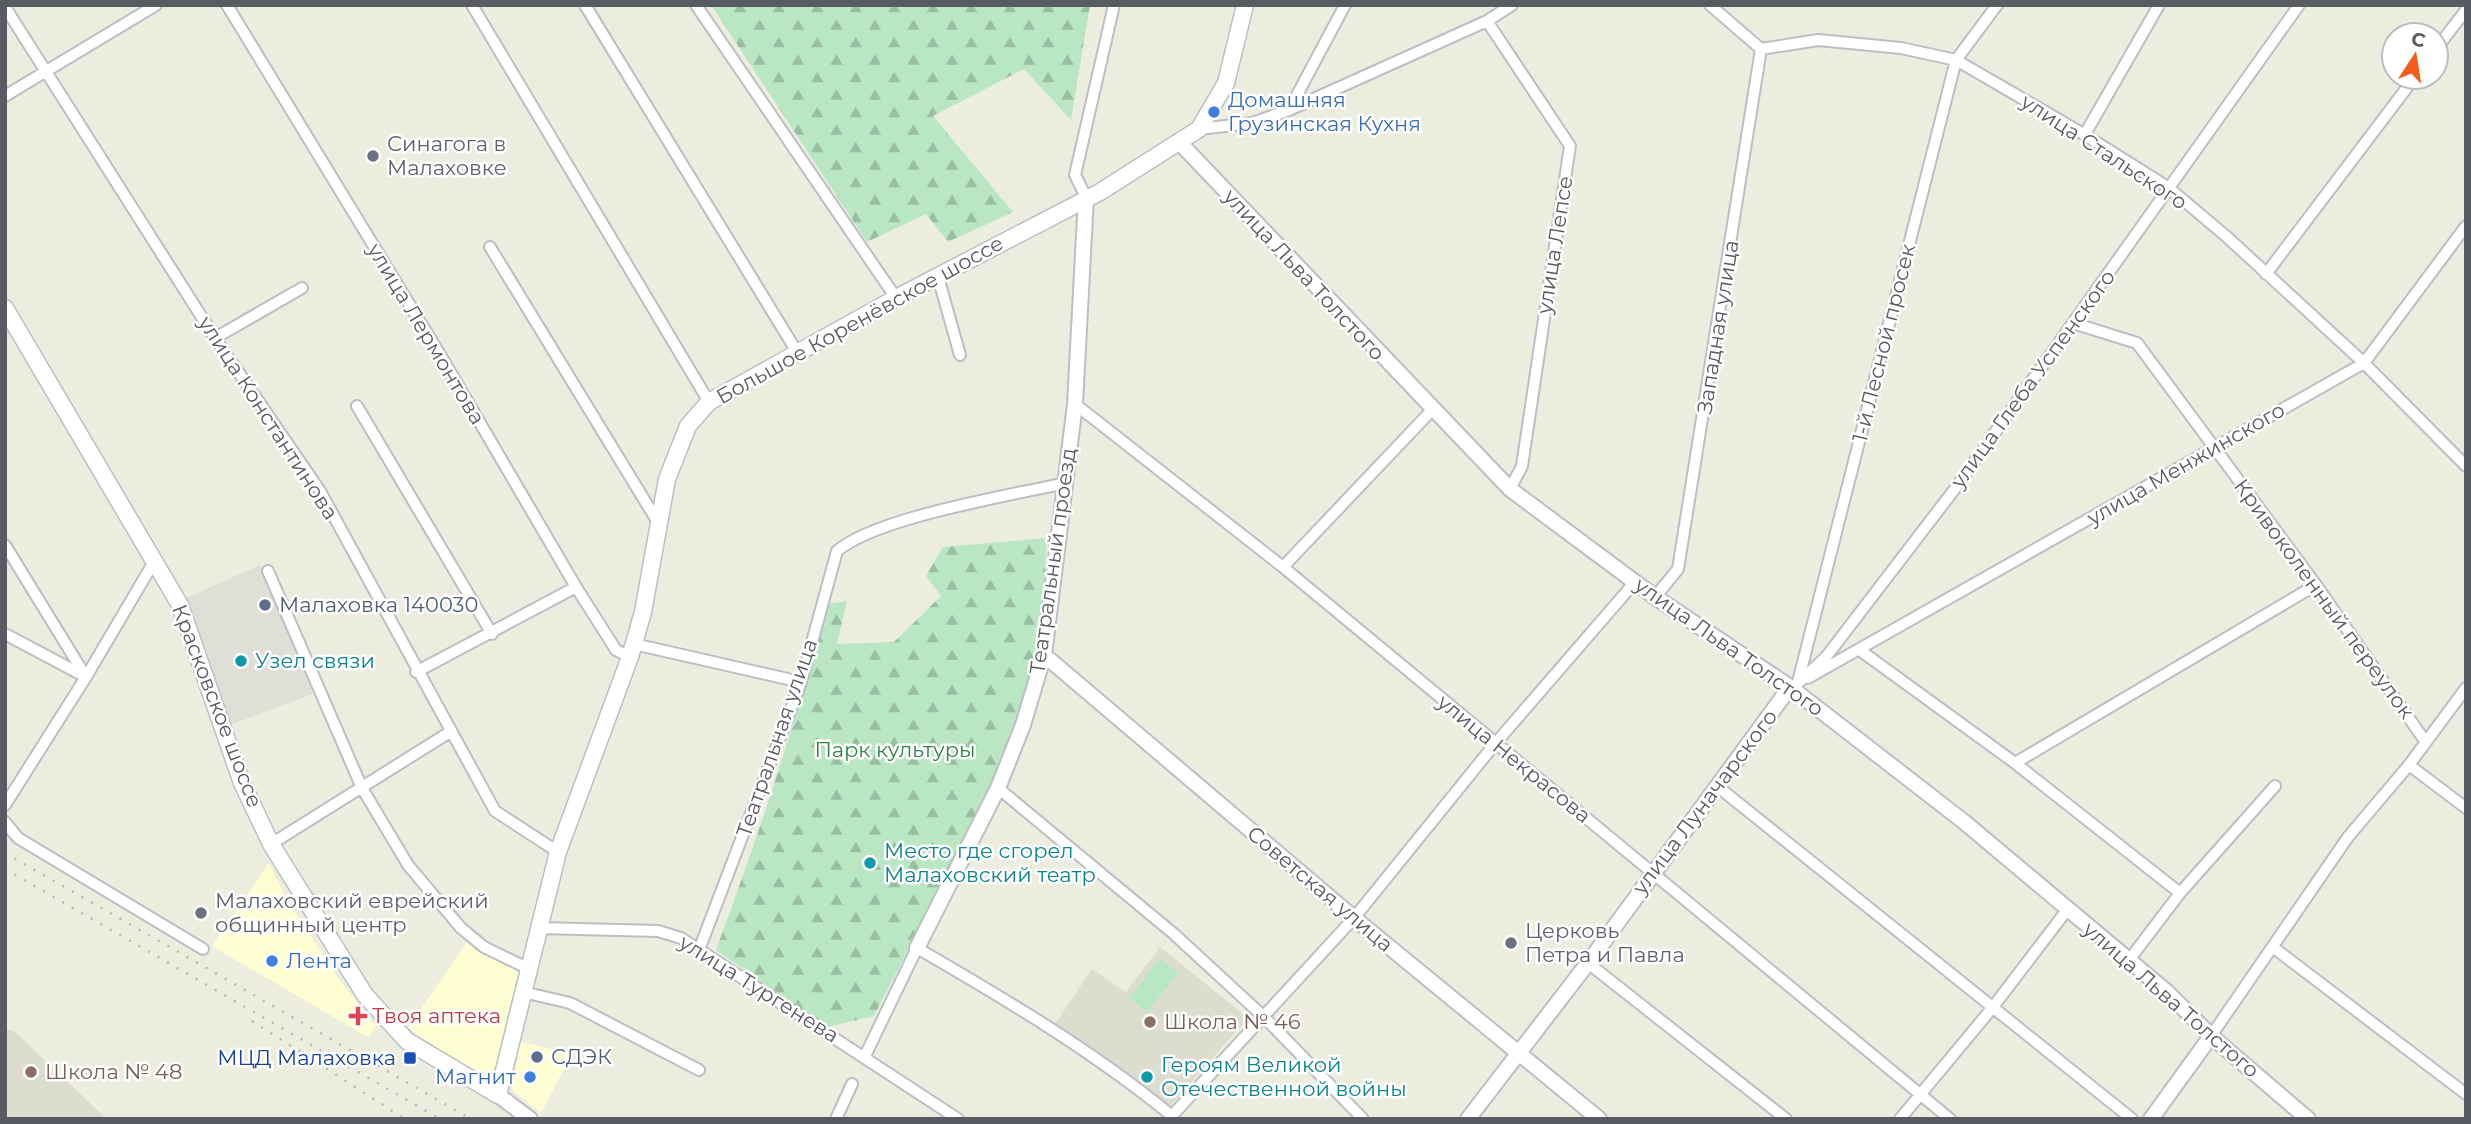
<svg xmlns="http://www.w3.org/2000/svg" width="2471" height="1124" font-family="Montserrat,sans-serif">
  <defs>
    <pattern id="forest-firs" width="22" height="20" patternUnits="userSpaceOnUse" patternTransform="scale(1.75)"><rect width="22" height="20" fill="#b9e7c3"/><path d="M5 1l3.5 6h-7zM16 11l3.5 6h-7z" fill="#99bea2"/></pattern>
  </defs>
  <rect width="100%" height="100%" fill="#ededdf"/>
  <!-- commercial -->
  <path fill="#fffed2" d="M269 863 288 902 338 978 376 1027 368 1037 212 946Z
    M469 939 522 970 493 1076 462 1064 408 1028Z
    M520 1042 572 1054 541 1113 512 1090Z"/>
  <!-- industrial -->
  <path fill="#e0dfd7" d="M260 565 313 694 230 725 184 599Z"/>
  <!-- education -->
  <path fill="#dcddce" d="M1160 947 1248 1018 1170 1106 1053 1027 1092 969 1126 992Z
    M5 1029 14 1031 107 1119H5Z"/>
  <!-- forest -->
  <path fill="url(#forest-firs)" d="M711 5H1090L1071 120 1024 69 933 116 1013 212 948 242 926 214 867 242Z
    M1047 538 1041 636 1026 707 990 791 874 1016 827 1027 716 950C758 836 797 722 826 604L847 601 837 644 894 642 941 596 926 576 943 547Z"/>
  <!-- garden -->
  <path fill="#b9e7c3" d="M1160 958 1178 973 1147 1012 1129 998Z"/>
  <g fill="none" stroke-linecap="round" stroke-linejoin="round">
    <defs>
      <path id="minor" d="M227 5 442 358 576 587 616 650 630 657
        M472 5 709 402
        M585 5 797 352
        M696 5 896 298
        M1710 5 1761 49 1818 40 1901 48 1956 60 2080 132 2169 188 2227 237 2364 363 2466 466
        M5 7 215 338 320 491 495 811 558 852
        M1487 21 1570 146 1522 466 1510 489
        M2436 49 2466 10
        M5 96 156 5
        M1289 110 1345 5
        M1199 129 1252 123 1289 110 1487 21 1512 5
        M2085 134 2159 5
        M1086 197 1075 175 1114 5
        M490 247 659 524
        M2266 274 2415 77
        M938 277 960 355
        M2073 323 2137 343 2316 585 2425 741
        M215 338 302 288
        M1075 404 1283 567 1950 1119
        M357 406 492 634
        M5 545 86 677
        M1283 567 1432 410
        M268 571 362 788 408 865 461 928 484 947 529 969
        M1655 597 1678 569 1761 49
        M5 634 86 677
        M634 644 801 682
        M1861 651 2015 763 2180 893
        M416 672 576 587
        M1808 678 2364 363 2466 226
        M1798 682 1956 60 1997 5
        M1797 684 1826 657 1957 486 2299 5
        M2015 763 2316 585
        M2409 765 2466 808
        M1717 786 2132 1119
        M998 788 1174 934 1265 1018 1363 1119
        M5 805 86 677 155 560
        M5 822 18 838 203 949
        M271 844 450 732
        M537 928 658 931 681 938 958 1119
        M2274 948 2466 1094
        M699 950 801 682 837 551C877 517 1009 496 1065 483
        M2129 960 2180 893 2275 786
        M1588 963 1786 1119
        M523 992 570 1003 699 1070
        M2211 1036 2348 837 2409 765 2466 688
        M865 1056 917 948C1005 999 1093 1051 1172 1116
        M836 1119 852 1084
        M1169 1119 1354 918 1494 745 1635 582
        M1900 1119 1993 1007 2067 910"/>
      <path id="tertiary" d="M1180 143 1510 489 1655 597 1790 687 1963 821 2167 992 2211 1036 2308 1119
        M1044 655 1354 918 1599 1119
        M917 948 998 788 1023 725 1044 655 1075 404 1086 197
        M498 1095 530 1119
        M1468 1119 1588 963 1790 687
        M2151 1119 2211 1036"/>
      <path id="secondary" d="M5 308 180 605 242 783 271 844 365 995 407 1041 498 1095 558 852 630 657 643 612 667 479 688 426 709 402 896 298 1100 192 1199 129 1226 83 1245 5"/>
    </defs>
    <!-- minor casing -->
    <use href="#minor" stroke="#bdbec5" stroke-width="14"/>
    <!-- tertiary casing -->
    <use href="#tertiary" stroke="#bdbec5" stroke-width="18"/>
    <!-- secondary casing -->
    <use href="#secondary" stroke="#bcbec7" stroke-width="19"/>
    <!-- minor -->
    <use href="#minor" stroke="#fff" stroke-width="10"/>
    <!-- tertiary -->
    <use href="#tertiary" stroke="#fff" stroke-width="14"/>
    <!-- secondary -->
    <use href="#secondary" stroke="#fff" stroke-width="16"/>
    <!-- rail -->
    <path stroke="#b6b7b7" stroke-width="2.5" stroke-dasharray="2 9" stroke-linecap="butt" d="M5 853 471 1119
      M5 869 440 1119
      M252 1021 405 1119"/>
  </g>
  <!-- markers -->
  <g fill="#3f7fe0" stroke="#fff" stroke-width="2.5">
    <circle cx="1214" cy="112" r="7"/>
    <circle cx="272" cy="961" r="7"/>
    <circle cx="530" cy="1077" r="7"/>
  </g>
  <g fill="#6b7280" stroke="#fff" stroke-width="2.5">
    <circle cx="373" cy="156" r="7"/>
    <circle cx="201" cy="913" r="7"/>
    <circle cx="1511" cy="943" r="7"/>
  </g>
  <g fill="#5c6f8a" stroke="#fff" stroke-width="2.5">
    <circle cx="265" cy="605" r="7"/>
    <circle cx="537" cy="1057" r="7"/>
  </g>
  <g fill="#0f9aa8" stroke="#fff" stroke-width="2.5">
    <circle cx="241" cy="661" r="7"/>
    <circle cx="870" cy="863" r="7"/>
    <circle cx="1147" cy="1077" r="7"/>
  </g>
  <path fill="#e0444e" stroke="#fff" stroke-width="2.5" d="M354.5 1005.5h7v7h7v7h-7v7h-7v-7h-7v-7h7z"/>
  <g fill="#8d6e63" stroke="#fff" stroke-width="2.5">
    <circle cx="1150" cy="1022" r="7"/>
    <circle cx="31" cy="1072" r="7"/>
  </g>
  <rect fill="#1a4fb4" stroke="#fff" stroke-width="2.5" x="403" y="1051" width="14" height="14" rx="3.5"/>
  <g text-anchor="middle" stroke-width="5" stroke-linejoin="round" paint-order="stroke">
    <!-- shop labels -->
    <g font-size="21" fill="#366cbe" stroke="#fff" text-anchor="start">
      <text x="1228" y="107">Домашняя<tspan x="1228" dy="24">Грузинская Кухня</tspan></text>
      <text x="286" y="968">Лента</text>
      <text x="516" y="1084" text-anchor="end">Магнит</text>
    </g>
    <!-- worship labels -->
    <g font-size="21" fill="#5b616d" stroke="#fff" text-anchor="start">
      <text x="387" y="151">Синагога в<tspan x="387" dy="24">Малаховке</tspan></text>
      <text x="215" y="908">Малаховский еврейский<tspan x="215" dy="24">общинный центр</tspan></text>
      <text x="1525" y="938">Церковь<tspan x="1525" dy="24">Петра и Павла</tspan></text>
    </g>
    <!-- street labels -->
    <g font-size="21" fill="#585b62" stroke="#fff">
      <text transform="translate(2104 152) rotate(33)" y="7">улица Стальского</text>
      <text transform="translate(1555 245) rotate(-81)" y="7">улица Лепсе</text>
      <text transform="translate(1304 275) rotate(47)" y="7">улица Льва Толстого</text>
      <text transform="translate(860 320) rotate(-29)" y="7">Большое Коренёвское шоссе</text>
      <text transform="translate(1718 327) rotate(-81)" y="7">Западная улица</text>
      <text transform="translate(426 334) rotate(59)" y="7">улица Лермонтова</text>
      <text transform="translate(1884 343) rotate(-76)" y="7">1-й Лесной просек</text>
      <text transform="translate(2033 379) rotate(-54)" y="7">улица Глеба Успенского</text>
      <text transform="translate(268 418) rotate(57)" y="7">улица Константинова</text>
      <text transform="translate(2186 464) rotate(-30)" y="7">улица Менжинского</text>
      <text transform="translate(1053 561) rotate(-82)" y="7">Театральный проезд</text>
      <text transform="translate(2324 599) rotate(54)" y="7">Кривоколенный переулок</text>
      <text transform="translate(1729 647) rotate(35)" y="7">улица Льва Толстого</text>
      <text transform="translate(217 706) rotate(69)" y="7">Красковское шоссе</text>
      <text transform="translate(777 738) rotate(-71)" y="7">Театральная улица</text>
      <text transform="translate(1514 759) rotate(39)" y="7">улица Некрасова</text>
      <text transform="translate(1705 802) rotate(-53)" y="7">улица Луначарского</text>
      <text transform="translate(1320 889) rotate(40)" y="7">Советская улица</text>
      <text transform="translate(759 989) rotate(32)" y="7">улица Тургенева</text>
      <text transform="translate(2171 1000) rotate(41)" y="7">улица Льва Толстого</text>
    </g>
    <!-- service labels -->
    <g font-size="21" fill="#4e5e75" stroke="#fff" text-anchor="start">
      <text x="279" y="612">Малаховка 140030</text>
      <text x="551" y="1064">СДЭК</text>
    </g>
    <!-- culture labels -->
    <g font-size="21" fill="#0d838f" stroke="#fff" text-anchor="start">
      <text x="255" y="668">Узел связи</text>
      <text x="884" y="858">Место где сгорел<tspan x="884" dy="24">Малаховский театр</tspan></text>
      <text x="1161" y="1072">Героям Великой<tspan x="1161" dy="24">Отечественной войны</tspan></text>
    </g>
    <!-- park labels -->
    <g font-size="21" fill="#2e8444" stroke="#fff">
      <text x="895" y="757">Парк культуры</text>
    </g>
    <!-- health labels -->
    <g font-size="21" fill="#be3a42" stroke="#fff" text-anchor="start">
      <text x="372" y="1023">Твоя аптека</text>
    </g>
    <!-- education labels -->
    <g font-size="21" fill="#785e54" stroke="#fff" text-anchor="start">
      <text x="1164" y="1029">Школа № 46</text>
      <text x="45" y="1079">Школа № 48</text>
    </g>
    <!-- transit labels -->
    <g font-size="21" fill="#164399" stroke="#fff" text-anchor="end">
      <text x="396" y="1065">МЦД Малаховка</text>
    </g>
  </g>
  <!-- border -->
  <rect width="2471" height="1124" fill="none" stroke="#585b62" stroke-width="14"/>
  <!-- north arrow -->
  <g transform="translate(2415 56) rotate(12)"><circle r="33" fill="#ffffff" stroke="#bcbdc0" stroke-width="2"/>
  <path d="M0-5L12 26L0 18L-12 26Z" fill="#f55c1d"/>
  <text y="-10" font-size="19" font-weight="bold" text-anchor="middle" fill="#585b62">С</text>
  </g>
</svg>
